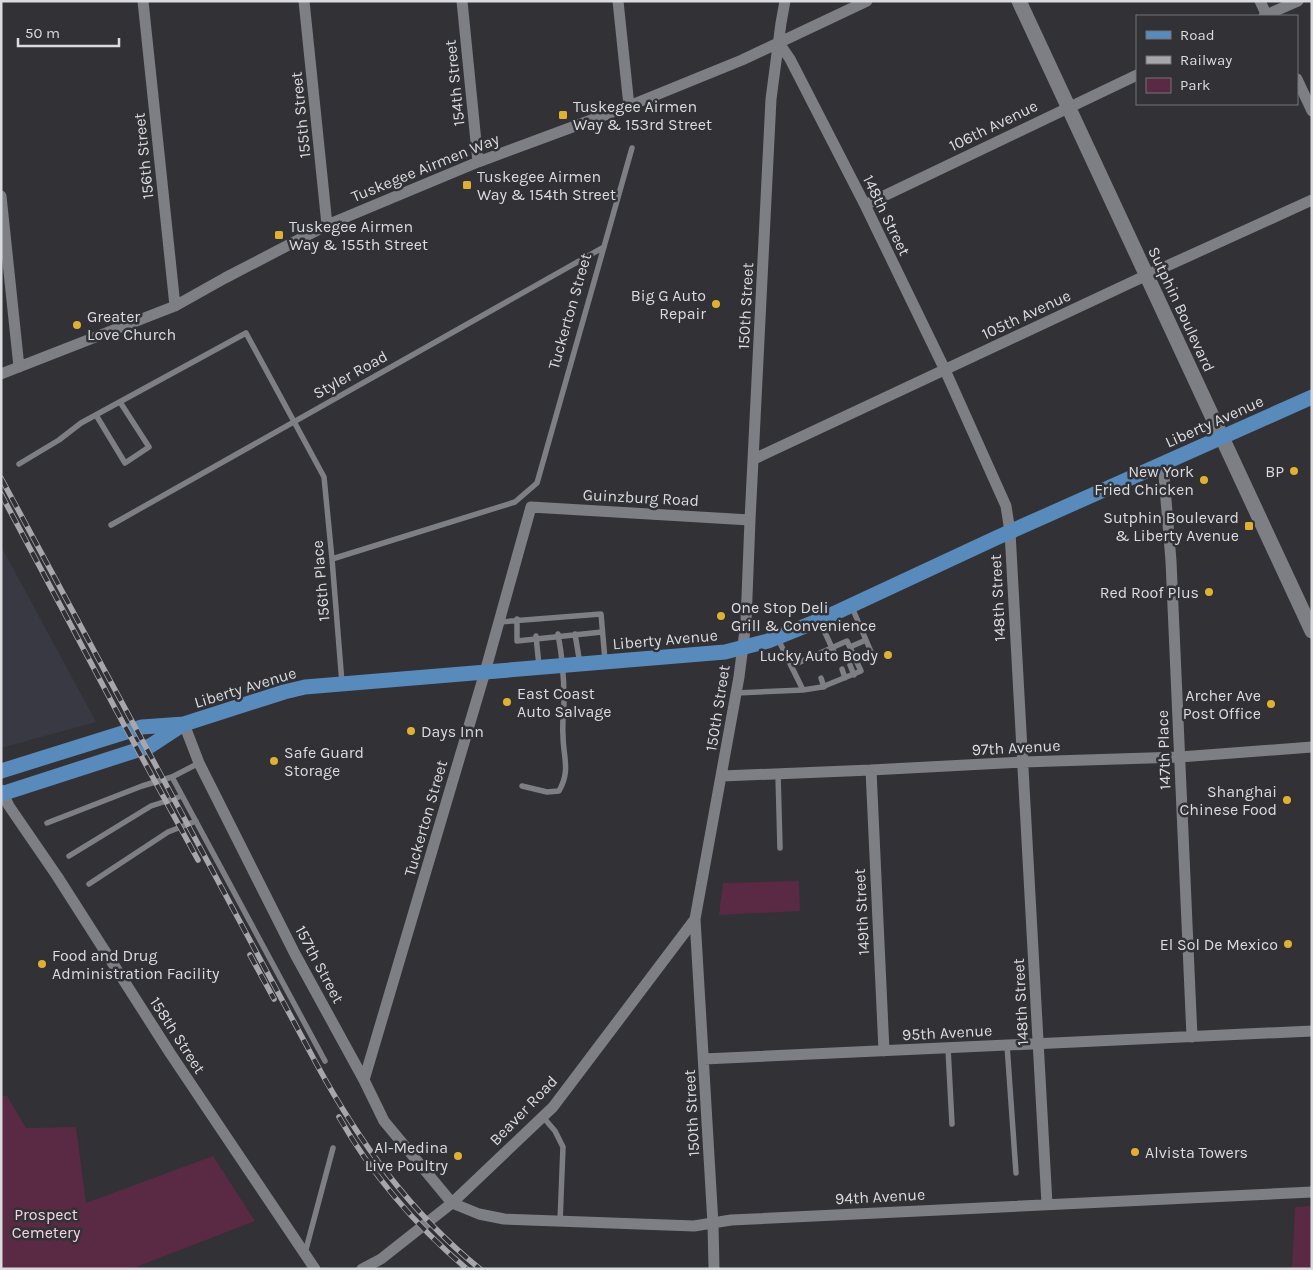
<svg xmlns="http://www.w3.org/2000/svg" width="1313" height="1270" font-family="Karla,sans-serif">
  <rect width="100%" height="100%" fill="#313136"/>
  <!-- built -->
  <path fill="#393944" d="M1 546 96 722 1 748Z"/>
  <!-- green -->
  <path fill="#5a2944" d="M799 881 800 911 719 915 723 883Z
    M1 1096H7L26 1128 76 1127 86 1203 213 1156 255 1221 131 1269H1Z
    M1312 1206V1268H1292L1295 1207Z"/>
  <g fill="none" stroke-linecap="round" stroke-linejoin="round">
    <!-- lane -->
    <path stroke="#7e7f84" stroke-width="5.5" d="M96 415 125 463 149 447 120 402
      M19 464 59 440 81 423 246 333 324 477 332 559 342 683
      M111 525 604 247
      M332 559 515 502 537 483 632 148
      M851 605 872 654
      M517 619V641L602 632
      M499 622 601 614 605 660
      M820 622 834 652
      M575 634 580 664
      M536 636 539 666
      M778 639 803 690 822 687 861 671 847 641 791 666
      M850 647 866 640
      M850 665 854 675
      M842 669 845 678
      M821 678 824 687
      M736 693 803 690
      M199 763 172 777 325 1061
      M778 774 780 848
      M522 786 547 792 559 791C571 770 563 757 563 735 562 723 564 711 564 700 564 678 562 655 558 634
      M47 823 142 786 172 777
      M69 856 151 806 182 796
      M89 884 168 832 196 821
      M1007 1045 1016 1173
      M948 1048 952 1124
      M543 1117 555 1131 563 1147 560 1222
      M305 1253 333 1148"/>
    <!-- street -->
    <path stroke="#7e7f84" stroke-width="11" d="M143 1 175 306
      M304 1 327 225
      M462 1 478 162
      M618 1 629 106
      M1260 1 1267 16
      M1264 16 1298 1
      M779 43 790 59 865 205 945 370 1006 506 1010 532 1047 1204
      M1297 79 1312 111
      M1 196 19 367
      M865 205 1137 75
      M1 374 175 306 225 278 327 225 478 162 629 106 742 60 867 1
      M754 459 1147 275 1312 200
      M1163 463 1171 561 1192 1037
      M184 724 199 763 295 954 364 1080 384 1121 452 1203 479 1214 504 1219 694 1226 731 1220 1312 1192
      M871 770 884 1051
      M722 776 871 770 1023 762 1180 757 1312 747
      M1 790 9 806 57 876 170 1053 315 1269
      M704 1059 1312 1031
      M364 1080 485 672 531 507 750 520
      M362 1269 381 1259 452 1203 553 1107 695 919
      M714 1269 713 1224 695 919 739 677 746 622 750 520 771 99 781 23 785 1"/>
    <!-- secondary -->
    <path stroke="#7e7f84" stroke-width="15" d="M1019 1 1312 631"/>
    <!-- primary -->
    <path stroke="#588abb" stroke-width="15" d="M1 771 142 727 184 724 284 692 305 687 725 652 768 641 820 620 996 538 1312 397
      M1 794 150 746 182 725"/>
    <defs>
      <path id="rail" d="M1 478 316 1063C359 1142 410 1212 480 1269
        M1 494 116 710 198 860
        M250 955 274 999
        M339 1117C372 1175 416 1226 467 1269"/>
    </defs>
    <!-- rail casing -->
    <use href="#rail" stroke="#a7a7ab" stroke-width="5.5"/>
    <!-- rail -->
    <use href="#rail" stroke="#313136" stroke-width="4" stroke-dasharray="11" stroke-linecap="butt"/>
  </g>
  <!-- markers -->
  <g fill="#e0b034" stroke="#313136" stroke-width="2">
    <rect x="558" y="110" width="10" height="10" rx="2.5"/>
    <rect x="462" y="180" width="10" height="10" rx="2.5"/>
    <rect x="274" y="230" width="10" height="10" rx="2.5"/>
    <circle cx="716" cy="304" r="5"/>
    <circle cx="77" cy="325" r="5"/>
    <circle cx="1294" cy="471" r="5"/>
    <circle cx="1204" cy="480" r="5"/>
    <rect x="1244" y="521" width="10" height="10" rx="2.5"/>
    <circle cx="1209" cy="592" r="5"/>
    <circle cx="721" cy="616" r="5"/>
    <circle cx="888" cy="655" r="5"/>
    <circle cx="507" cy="702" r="5"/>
    <circle cx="1271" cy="704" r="5"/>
    <circle cx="411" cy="731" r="5"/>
    <circle cx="274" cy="761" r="5"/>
    <circle cx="1287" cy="800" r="5"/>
    <circle cx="1288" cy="944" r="5"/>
    <circle cx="42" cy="964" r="5"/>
    <circle cx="1135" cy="1152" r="5"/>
    <circle cx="458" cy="1156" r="5"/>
  </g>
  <g text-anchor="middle" stroke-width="5" stroke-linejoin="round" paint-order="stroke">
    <!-- street labels -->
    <g font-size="16" fill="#dadbde" stroke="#313136">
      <text transform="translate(454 83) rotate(-96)" y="6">154th Street</text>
      <text transform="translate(300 115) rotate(-96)" y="6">155th Street</text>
      <text transform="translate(993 125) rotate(-26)" y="6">106th Avenue</text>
      <text transform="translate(143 156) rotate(-96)" y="6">156th Street</text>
      <text transform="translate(425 167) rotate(-22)" y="6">Tuskegee Airmen Way</text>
      <text transform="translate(887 215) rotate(64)" y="6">148th Street</text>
      <text transform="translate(745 306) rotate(-87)" y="6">150th Street</text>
      <text transform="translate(1182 309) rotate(65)" y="6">Sutphin Boulevard</text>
      <text transform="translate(569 311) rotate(-74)" y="6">Tuckerton Street</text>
      <text transform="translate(1026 314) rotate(-25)" y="6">105th Avenue</text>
      <text transform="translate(350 374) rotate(-29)" y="6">Styler Road</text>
      <text transform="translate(1214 421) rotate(-24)" y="6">Liberty Avenue</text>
      <text transform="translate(641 497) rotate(3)" y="6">Guinzburg Road</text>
      <text transform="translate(320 581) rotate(-95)" y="6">156th Place</text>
      <text transform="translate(997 598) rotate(-93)" y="6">148th Street</text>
      <text transform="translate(665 639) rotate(-5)" y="6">Liberty Avenue</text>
      <text transform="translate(245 687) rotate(-17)" y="6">Liberty Avenue</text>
      <text transform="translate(717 708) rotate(-81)" y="6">150th Street</text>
      <text transform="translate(1016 747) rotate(-3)" y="6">97th Avenue</text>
      <text transform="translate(1163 750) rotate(-92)" y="6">147th Place</text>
      <text transform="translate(425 818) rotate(-74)" y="6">Tuckerton Street</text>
      <text transform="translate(861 912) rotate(-93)" y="6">149th Street</text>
      <text transform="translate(320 964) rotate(62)" y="6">157th Street</text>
      <text transform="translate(1020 1002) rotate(-93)" y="6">148th Street</text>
      <text transform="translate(947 1032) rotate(-3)" y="6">95th Avenue</text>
      <text transform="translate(178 1035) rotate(57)" y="6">158th Street</text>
      <text transform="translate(523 1110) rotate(-46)" y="6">Beaver Road</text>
      <text transform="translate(691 1113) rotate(-93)" y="6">150th Street</text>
      <text transform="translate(880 1196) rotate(-3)" y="6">94th Avenue</text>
    </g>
    <!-- poi labels -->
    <g font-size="16" fill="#dadbde" stroke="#313136" text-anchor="start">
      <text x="573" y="112">Tuskegee Airmen<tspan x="573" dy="18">Way &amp; 153rd Street</tspan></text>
      <text x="477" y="182">Tuskegee Airmen<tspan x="477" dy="18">Way &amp; 154th Street</tspan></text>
      <text x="289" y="232">Tuskegee Airmen<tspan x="289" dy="18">Way &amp; 155th Street</tspan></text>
      <text x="706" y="301" text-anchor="end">Big G Auto<tspan x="706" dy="18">Repair</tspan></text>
      <text x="87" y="322">Greater<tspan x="87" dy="18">Love Church</tspan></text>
      <text x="1194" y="477" text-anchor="end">New York<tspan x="1194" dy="18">Fried Chicken</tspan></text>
      <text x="1284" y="477" text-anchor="end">BP</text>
      <text x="1239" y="523" text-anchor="end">Sutphin Boulevard<tspan x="1239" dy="18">&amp; Liberty Avenue</tspan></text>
      <text x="1199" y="598" text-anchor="end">Red Roof Plus</text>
      <text x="731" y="613">One Stop Deli<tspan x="731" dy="18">Grill &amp; Convenience</tspan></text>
      <text x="878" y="661" text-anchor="end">Lucky Auto Body</text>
      <text x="517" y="699">East Coast<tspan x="517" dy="18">Auto Salvage</tspan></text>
      <text x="1261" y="701" text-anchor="end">Archer Ave<tspan x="1261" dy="18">Post Office</tspan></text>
      <text x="421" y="737">Days Inn</text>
      <text x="284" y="758">Safe Guard<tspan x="284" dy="18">Storage</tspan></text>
      <text x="1277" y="797" text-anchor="end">Shanghai<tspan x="1277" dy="18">Chinese Food</tspan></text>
      <text x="1278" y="950" text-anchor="end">El Sol De Mexico</text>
      <text x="52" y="961">Food and Drug<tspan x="52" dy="18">Administration Facility</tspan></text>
      <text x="448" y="1153" text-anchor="end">Al-Medina<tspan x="448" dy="18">Live Poultry</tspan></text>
      <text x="1145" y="1158">Alvista Towers</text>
    </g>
    <!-- park labels -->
    <g font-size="16" fill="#f5d3e3" stroke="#313136">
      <text x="46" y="1220">Prospect<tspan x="46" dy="18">Cemetery</tspan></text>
    </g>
  </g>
  <!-- border -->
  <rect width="1313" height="1270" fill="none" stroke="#dadbde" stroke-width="5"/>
  <!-- legend -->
  <rect x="1136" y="15" width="162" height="90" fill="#313136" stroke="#757579"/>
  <rect x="1146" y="31" width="25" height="8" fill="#588abb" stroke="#757579"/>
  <text x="1180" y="40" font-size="15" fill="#dadbde">Road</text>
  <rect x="1146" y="56" width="25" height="8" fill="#a7a7ab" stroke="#757579"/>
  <text x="1180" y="65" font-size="15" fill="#dadbde">Railway</text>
  <rect x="1146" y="78" width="25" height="15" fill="#5a2944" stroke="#757579"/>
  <text x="1180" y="90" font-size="15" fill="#dadbde">Park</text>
  <!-- scale -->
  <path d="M18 38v8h101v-8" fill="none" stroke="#dadbde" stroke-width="2.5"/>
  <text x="25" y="38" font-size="15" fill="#dadbde" stroke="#313136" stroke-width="4" paint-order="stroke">50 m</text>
</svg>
